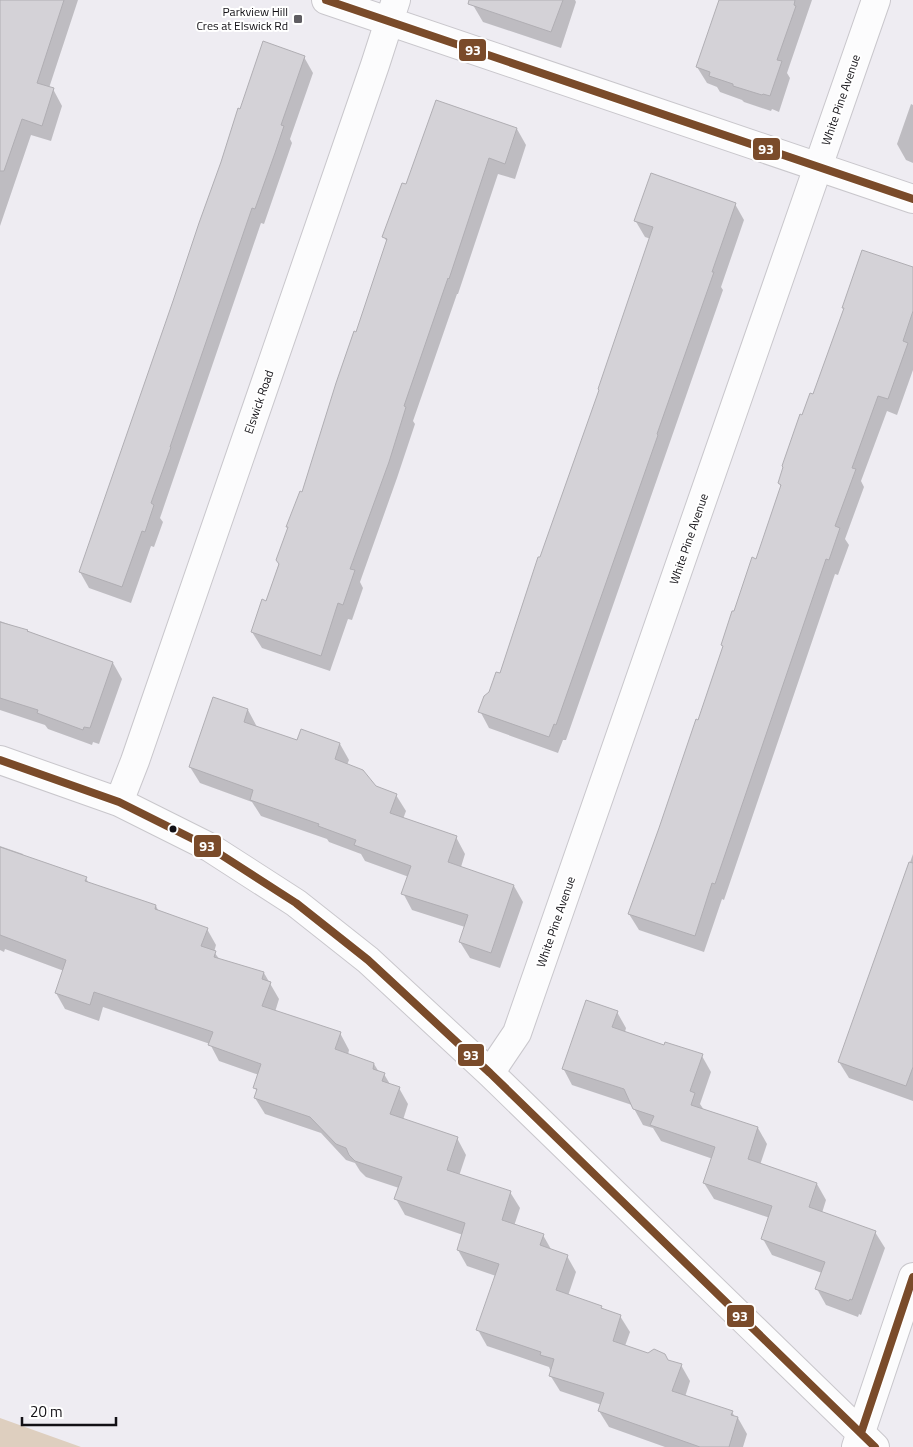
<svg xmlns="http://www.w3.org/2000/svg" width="913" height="1447" font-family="'Titillium Web',sans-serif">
  <rect width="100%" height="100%" fill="#eeecf2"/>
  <!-- green -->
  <path fill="#decfbf" d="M0 1418 81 1447H0Z"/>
  <!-- shadow -->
  <path fill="#0003" d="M0 0H78L49 88 53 89 62 106 51 141 31 135 0 226Z
    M475 0H575L576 2 561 48 483 22 473 5Z
    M720 0H812L787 73 790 78 779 112 772 109 771 111 744 102 742 100 720 92 717 87 707 83 697 67Z
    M304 57 313 73 290 139 292 143 264 224 261 223 160 518 163 522 154 547 151 546 131 603 89 588 80 572Z
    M911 104 913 105V163L906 160 897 144Z
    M517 129 526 145 515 179 498 174 458 294H457L413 421 415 424 397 478 360 582 363 588 352 620 348 619 330 671 262 648 252 632 266 602 387 242 384 237 407 186Z
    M735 204 744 220 721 287 723 290 566 740H563L558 753 489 728 480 711 501 675 600 391 651 239 645 237 635 220Z
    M913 267V370L897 415 887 411 861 481 864 487 845 539 849 545 838 575 835 574 724 900 722 899 704 952 639 930 629 914 757 560 781 487 779 483 803 417 814 396 845 309 844 307Z
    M0 621 113 663 122 679 99 744 93 742 92 745 48 729 45 725 0 710Z
    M248 710 257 727 298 741 340 744 349 760 347 765 376 787 396 795 406 811 403 819 456 837 465 854 461 867 514 886 523 902 500 968 470 958 460 942 465 927 412 910 403 893 409 877 365 861 361 854 329 842 327 839 261 816 252 802 200 783 190 767Z
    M0 846 23 854 24 857 86 878 89 884 156 906 159 912 207 929 216 945 214 952 220 960 264 973 279 999 275 1012 340 1033 349 1050 348 1055 374 1064 379 1072 384 1074 391 1086 399 1088 408 1104 403 1120 457 1138 466 1155 459 1176 510 1192 520 1208 514 1226 543 1235 552 1251 567 1256 576 1272 568 1296 601 1307 602 1310 620 1316 630 1332 625 1346 681 1365 690 1381 685 1397 732 1412 735 1417 738 1418 747 1434 743 1447H665L609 1427 599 1411 602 1405 560 1391 550 1375 551 1372 549 1367 487 1346 478 1330 496 1276 467 1266 458 1250 463 1235 405 1215 396 1199 399 1188 366 1177 360 1171 355 1163 346 1160 321 1133 265 1114 255 1098 257 1092 255 1088 259 1075 219 1061 210 1044 103 1007 99 1021 65 1009 56 993 64 971 5 949 4 952 0 950Z
    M913 854V1101L849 1078 839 1062Z
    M617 1012 626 1028 625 1032 664 1046 702 1056 711 1072 700 1104 704 1110 758 1128 767 1144 760 1165 817 1184 826 1200 822 1213 875 1232 885 1248 861 1315 859 1314 858 1317 826 1305 817 1289 822 1273 772 1255 763 1239 770 1218 714 1199 704 1183 713 1159 661 1141 653 1128 643 1125 632 1105 572 1085 563 1068Z"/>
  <!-- building -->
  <path fill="#d4d2d7" stroke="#b0aeb3" d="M0 0H64L37 83 54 88 42 126 22 119 4 171H0Z
    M469 0H563L551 32 468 4Z
    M719 0H795L794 5 796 6 777 60 782 61 770 96 763 94 762 95 733 86V84L709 76 710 72 696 67Z
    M263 41 305 56 281 125 284 126 275 153 255 209 252 208 170 447H171L151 503 154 505 145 532 142 531 122 587 79 572 173 301 199 223 221 162 238 108 240 109Z
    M436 100 517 128 505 164 489 158 449 279 448 278 404 406 406 407 389 462 350 569 355 570 343 605 338 603 321 656 251 632 262 599 266 601 279 564 276 560 288 527H286L300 491 302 492 336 383 354 331 356 332 387 239 382 237 402 183 406 184Z
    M651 173 736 203 712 272H714L657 434 658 435 556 725 554 724 549 737 478 712 484 696 489 692 496 672 500 673 538 557H540L599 390 598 389 653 227 634 221Z
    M862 250 913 267V311L903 341 908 343 888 399 878 396 852 468 856 469 835 526 840 528 829 560 826 559 715 884 712 883 695 936 628 914 659 828 696 719 698 720 723 646 721 645 732 611H734L752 557 756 559 781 485 778 483 783 467 782 466 800 414 802 415 810 393 813 394 844 308H842Z
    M0 622 28 630 27 631 113 662 90 728 84 727 83 730 37 713 38 710 0 698Z
    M213 697 248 709 244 722 297 740 301 729 340 743 335 759 363 770 376 786 397 794 390 813 457 836 448 862 514 885 491 953 459 942 468 915 401 894 411 866 354 845 356 840 318 826 319 824 250 800 253 790 189 767Z
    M0 847 87 877 85 881 156 905 155 909 208 928 201 946 216 951 214 957 264 972 262 979 271 982 262 1006 341 1032 335 1049 374 1063 373 1069 385 1073 382 1081 400 1087 390 1114 458 1137 447 1170 511 1191 502 1220 544 1234 540 1245 568 1255 556 1290 602 1306 601 1308 621 1315 613 1341 648 1353 654 1349 665 1354 668 1360 682 1364 672 1391 733 1411 731 1415 738 1417 729 1447H700L598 1411 604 1393 549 1376 554 1359 540 1355 541 1352 476 1330 499 1264 457 1250 465 1223 394 1199 402 1177 355 1161 349 1155 346 1148 336 1144 310 1117 254 1098 257 1089 253 1088 261 1064 208 1045 213 1032 94 992 90 1005 55 993 66 960 0 935Z
    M909 862 913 863V1067L906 1086 838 1062Z
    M586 1000 618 1011 612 1027 664 1045 665 1042 703 1054 690 1091 695 1093 691 1105 758 1127 748 1159 817 1183 809 1207 876 1231 852 1300 850 1299 849 1301 815 1289 825 1262 761 1239 772 1206 703 1183 715 1147 650 1125 654 1116 633 1109 624 1089 562 1069Z"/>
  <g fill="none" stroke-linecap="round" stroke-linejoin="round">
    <defs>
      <path id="minor" d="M326 0 913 199
        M0 760 119 802 209 847 296 903 368 960 490 1073 875 1447
        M119 802 135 761 375 65 396 0
        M490 1073 517 1033 876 0
        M856 1447 913 1277"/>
    </defs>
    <!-- minor casing -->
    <use href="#minor" stroke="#c9c7cc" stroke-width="30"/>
    <!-- minor -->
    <use href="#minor" stroke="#fcfcfd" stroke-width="28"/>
    <defs>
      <path id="bus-1" d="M326 0 913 199
        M0 760 119 802 209 847 296 903 368 960 490 1073 875 1447
        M861 1433 913 1277"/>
    </defs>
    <!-- bus-1 casing -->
    <use href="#bus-1" stroke="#fff" stroke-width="11"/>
    <!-- bus-1 -->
    <use href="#bus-1" stroke="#7a4b2a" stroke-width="8"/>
  </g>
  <!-- markers -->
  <rect fill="#5f5d62" stroke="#fff" stroke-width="2" x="293" y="14" width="10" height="10" rx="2.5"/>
  <circle fill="#121015" stroke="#fff" stroke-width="2" cx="173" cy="829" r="4.5"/>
  <g text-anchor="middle" stroke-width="4" stroke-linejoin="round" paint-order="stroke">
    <!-- poi labels -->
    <g font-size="12" fill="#121015" stroke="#fff" text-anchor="end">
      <text x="288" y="16">Parkview Hill<tspan x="288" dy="14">Cres at Elswick Rd</tspan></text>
    </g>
    <!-- street labels -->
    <g font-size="12" fill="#121015" stroke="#fff">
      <text transform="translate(841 100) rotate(-71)" y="4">White Pine Avenue</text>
      <text transform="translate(259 402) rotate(-71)" y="4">Elswick Road</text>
      <text transform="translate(689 539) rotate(-71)" y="4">White Pine Avenue</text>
      <text transform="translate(556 922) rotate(-71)" y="4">White Pine Avenue</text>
    </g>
  </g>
  <g stroke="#fff" stroke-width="2">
    <rect x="458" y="38" width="29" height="24" rx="5" fill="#7a4b2a"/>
    <rect x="752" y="137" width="29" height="24" rx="5" fill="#7a4b2a"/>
    <rect x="193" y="834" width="29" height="24" rx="5" fill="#7a4b2a"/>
    <rect x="457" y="1043" width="28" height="24" rx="5" fill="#7a4b2a"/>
    <rect x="726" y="1304" width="29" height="24" rx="5" fill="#7a4b2a"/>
  </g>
  <g font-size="14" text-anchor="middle" font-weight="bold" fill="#fff">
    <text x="473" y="55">93</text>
    <text x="766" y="154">93</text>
    <text x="207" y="851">93</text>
    <text x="471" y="1060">93</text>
    <text x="740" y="1321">93</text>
  </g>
  <!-- scale -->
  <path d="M22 1417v8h94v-8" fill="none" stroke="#121015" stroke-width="2.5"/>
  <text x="30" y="1417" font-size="15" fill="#121015" stroke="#ffffff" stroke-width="4" paint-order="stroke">20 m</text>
</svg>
